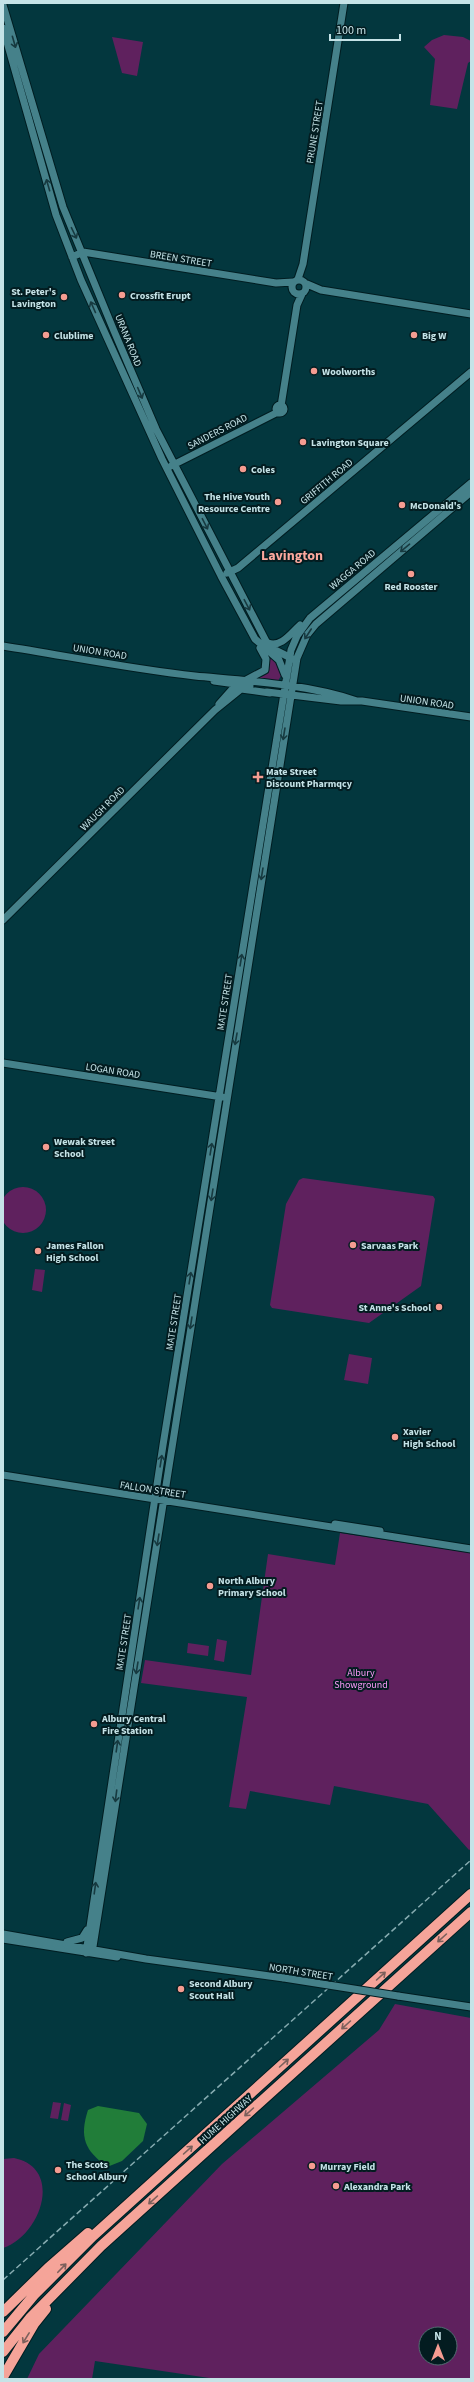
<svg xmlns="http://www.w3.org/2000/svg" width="474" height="2382" font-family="'Source Sans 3',sans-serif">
  <rect width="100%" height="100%" fill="#03373e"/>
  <!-- green -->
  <path fill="#5f215e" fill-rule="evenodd" d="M444 35 463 37 471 41V61L468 63 457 109 430 105 435 59 424 47 432 40Z
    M112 37 143 42 137 76 122 73Z
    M267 654 276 660 282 674 278 681 257 678 268 668Z
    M303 1178 433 1196 435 1199 421 1286 369 1323 272 1308 270 1305 286 1204 299 1180Z
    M0 1210a23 23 0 1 1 46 0a23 23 0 1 1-46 0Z
    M35 1269 45 1270 42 1292 32 1290Z
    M349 1354 372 1358 368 1384 344 1380Z
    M340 1533 471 1553V1849L469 1850 428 1804 334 1786 330 1805 250 1791 246 1809 229 1807 247 1697 141 1683 145 1660 251 1675 268 1554 335 1565Z
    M217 1639 227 1641 224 1662 214 1660Z
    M188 1643 209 1646 208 1656 187 1653Z
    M395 2004 471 2018V2379H216L95 2361 92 2379H27L39 2354 222 2164 379 2030ZM426 2334H450V2358H426Z
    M53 2102 61 2103 58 2119 50 2118Z
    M64 2103 71 2105 68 2121 61 2120Z
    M14 2158C64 2168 41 2236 3 2248V2159Z"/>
  <!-- water -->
  <path fill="#217d39" d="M98 2106 139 2113 147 2124 143 2141 122 2161 107 2167C85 2150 79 2138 88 2110Z"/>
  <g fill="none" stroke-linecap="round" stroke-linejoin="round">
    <defs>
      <path id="secondary" d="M3 5 63 207 114 331 156 429 266 641 273 649 293 659
        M3 28 56 215 81 280 162 459 221 576 255 639 279 660 285 675
        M72 257 83 252 276 283 293 282
        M298 279 303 264 344 3
        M292 287a7 7 0 1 1 14 0a7 7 0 1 1-14 0Z
        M307 284 321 290 471 314
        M276 409a4 4 0 1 1 8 0a4 4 0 1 1-8 0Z
        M281 406 297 305 302 294
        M171 466 278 412
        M227 573 238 568 471 372
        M268 643C281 648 291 633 300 625
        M3 646C67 656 131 669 195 676 249 681 307 684 357 701
        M214 681 250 686
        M267 692 341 701H362L471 717
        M219 704 235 686 265 670 266 659 260 648
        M3 920 215 710 241 689 270 693
        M3 1063 222 1097
        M3 1475C159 1500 315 1525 471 1549
        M335 1524 380 1531
        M3 1934 146 1959 284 1978
        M3 1939 117 1957
        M67 1942 82 1938 87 1930
        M86 1953 163 1445 291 650 297 636 310 618 471 483
        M92 1953 297 658 307 635 316 624 471 492
        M398 1996 471 2007"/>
      <path id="highway" d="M3 2312 48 2268 88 2233
        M3 2332 34 2295 93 2236 471 1894
        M3 2352 30 2318 101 2246 471 1912
        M3 2377 34 2324 46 2309"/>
    </defs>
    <!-- secondary casing -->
    <use href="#secondary" stroke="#001d21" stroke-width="9"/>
    <!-- highway casing -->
    <use href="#highway" stroke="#001d21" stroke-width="12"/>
    <!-- secondary -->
    <use href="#secondary" stroke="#45818a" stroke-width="7"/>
    <!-- highway -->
    <use href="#highway" stroke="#f5a499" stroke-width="10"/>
    <!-- rail -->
    <path stroke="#87acb1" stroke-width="1.5" stroke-dasharray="6 3" stroke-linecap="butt" d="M3 2280 471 1860"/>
    <defs>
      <path id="secondary-bridge" d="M284 1978 398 1996"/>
    </defs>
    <!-- secondary-bridge casing -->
    <use href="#secondary-bridge" stroke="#001d21" stroke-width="9" stroke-linecap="butt"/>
    <!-- secondary-bridge -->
    <use href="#secondary-bridge" stroke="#45818a" stroke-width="7"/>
  </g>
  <!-- one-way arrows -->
  <defs><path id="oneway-shaft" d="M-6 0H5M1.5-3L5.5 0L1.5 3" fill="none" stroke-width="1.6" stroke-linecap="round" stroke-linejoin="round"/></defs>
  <g stroke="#173a40">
    <use href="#oneway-shaft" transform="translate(14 42) rotate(74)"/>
    <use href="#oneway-shaft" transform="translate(48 185) rotate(-106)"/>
    <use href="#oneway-shaft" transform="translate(74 233) rotate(64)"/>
    <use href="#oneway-shaft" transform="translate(93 307) rotate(-114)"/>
    <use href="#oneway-shaft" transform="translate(140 393) rotate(67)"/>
    <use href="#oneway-shaft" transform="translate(205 524) rotate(63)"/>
    <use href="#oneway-shaft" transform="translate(405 548) rotate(140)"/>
    <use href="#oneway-shaft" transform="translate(247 605) rotate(62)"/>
    <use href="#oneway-shaft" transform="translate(308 634) rotate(123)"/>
    <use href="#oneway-shaft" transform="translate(284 734) rotate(99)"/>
    <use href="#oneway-shaft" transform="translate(262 874) rotate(99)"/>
    <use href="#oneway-shaft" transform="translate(241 960) rotate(-81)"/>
    <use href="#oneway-shaft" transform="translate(236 1039) rotate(100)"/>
    <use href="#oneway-shaft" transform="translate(211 1149) rotate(-81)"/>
    <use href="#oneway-shaft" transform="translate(212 1195) rotate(99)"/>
    <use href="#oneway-shaft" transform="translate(190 1278) rotate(-81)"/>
    <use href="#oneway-shaft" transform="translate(191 1323) rotate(99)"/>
    <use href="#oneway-shaft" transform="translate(161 1461) rotate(-81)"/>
    <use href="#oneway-shaft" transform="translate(158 1540) rotate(99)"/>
    <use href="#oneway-shaft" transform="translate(139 1603) rotate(-81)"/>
    <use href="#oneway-shaft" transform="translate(137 1668) rotate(99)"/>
    <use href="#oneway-shaft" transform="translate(117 1746) rotate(-82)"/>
    <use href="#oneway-shaft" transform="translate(116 1796) rotate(97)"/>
    <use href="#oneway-shaft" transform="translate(95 1888) rotate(-82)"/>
  </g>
  <g stroke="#7c605c">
    <use href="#oneway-shaft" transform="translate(442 1938) rotate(138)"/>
    <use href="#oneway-shaft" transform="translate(381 1976) rotate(-42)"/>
    <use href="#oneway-shaft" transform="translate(346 2025) rotate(138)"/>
    <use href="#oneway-shaft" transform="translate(284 2063) rotate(-42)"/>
    <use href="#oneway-shaft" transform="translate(249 2112) rotate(138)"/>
    <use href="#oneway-shaft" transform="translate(188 2150) rotate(-42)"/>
    <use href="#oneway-shaft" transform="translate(153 2200) rotate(138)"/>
    <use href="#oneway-shaft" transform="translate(62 2268) rotate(-46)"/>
    <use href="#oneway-shaft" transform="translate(26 2338) rotate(122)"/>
  </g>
  <!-- markers -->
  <g fill="#f59c91" stroke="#031c20" stroke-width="1.5">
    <circle cx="122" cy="295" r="4"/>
    <circle cx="64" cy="297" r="4"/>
    <circle cx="46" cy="335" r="4"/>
    <circle cx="414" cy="335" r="4"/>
    <circle cx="314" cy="371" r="4"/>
    <circle cx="303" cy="442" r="4"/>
    <circle cx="243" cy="469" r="4"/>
    <circle cx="278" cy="502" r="4"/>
    <circle cx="402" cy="505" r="4"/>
    <circle cx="411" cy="574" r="4"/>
    <path d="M256 771h4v4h4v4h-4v4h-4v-4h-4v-4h4z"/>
    <circle cx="46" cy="1147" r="4"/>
    <circle cx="353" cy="1245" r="4"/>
    <circle cx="38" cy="1251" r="4"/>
    <circle cx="439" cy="1307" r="4"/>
    <circle cx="395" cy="1437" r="4"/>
    <circle cx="210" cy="1586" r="4"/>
    <circle cx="94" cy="1724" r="4"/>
    <circle cx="181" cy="1989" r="4"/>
    <circle cx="312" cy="2166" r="4"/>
    <circle cx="58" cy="2170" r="4"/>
    <circle cx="336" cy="2186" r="4"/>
  </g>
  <g text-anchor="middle" stroke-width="4" stroke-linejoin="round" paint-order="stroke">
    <!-- street labels -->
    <g font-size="10" fill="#c5e3e7" stroke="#031c20">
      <text transform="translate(314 132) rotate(-81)" y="4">PRUNE STREET</text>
      <text transform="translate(181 258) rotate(9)" y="4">BREEN STREET</text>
      <text transform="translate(129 340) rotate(68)" y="4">URANA ROAD</text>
      <text transform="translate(217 431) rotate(-27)" y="4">SANDERS ROAD</text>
      <text transform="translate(326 481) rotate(-40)" y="4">GRIFFITH ROAD</text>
      <text transform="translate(352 569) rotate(-40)" y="4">WAGGA ROAD</text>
      <text transform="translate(100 651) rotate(9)" y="4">UNION ROAD</text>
      <text transform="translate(427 701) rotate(8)" y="4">UNION ROAD</text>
      <text transform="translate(102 808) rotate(-45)" y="4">WAUGH ROAD</text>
      <text transform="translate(224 1002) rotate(-81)" y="4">MATE STREET</text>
      <text transform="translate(113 1070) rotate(9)" y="4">LOGAN ROAD</text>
      <text transform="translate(173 1322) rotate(-81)" y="4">MATE STREET</text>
      <text transform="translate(153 1489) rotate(9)" y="4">FALLON STREET</text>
      <text transform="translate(123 1642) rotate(-81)" y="4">MATE STREET</text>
      <text transform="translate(301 1971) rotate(9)" y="4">NORTH STREET</text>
      <text transform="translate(225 2119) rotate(-42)" y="4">HUME HIGHWAY</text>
    </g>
    <!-- poi labels -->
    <g font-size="10" font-weight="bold" fill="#c5e3e7" stroke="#031c20" text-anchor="start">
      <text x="56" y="295" text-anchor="end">St. Peter's<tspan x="56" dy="12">Lavington</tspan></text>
      <text x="130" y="299">Crossfit Erupt</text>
      <text x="54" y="339">Clublime</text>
      <text x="422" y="339">Big W</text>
      <text x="322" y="375">Woolworths</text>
      <text x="311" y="446">Lavington Square</text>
      <text x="251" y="473">Coles</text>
      <text x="270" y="500" text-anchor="end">The Hive Youth<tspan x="270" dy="12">Resource Centre</tspan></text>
      <text x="410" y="509">McDonald's</text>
      <text x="411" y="590" text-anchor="middle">Red Rooster</text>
      <text x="266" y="775">Mate Street<tspan x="266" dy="12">Discount Pharmqcy</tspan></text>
      <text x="54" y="1145">Wewak Street<tspan x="54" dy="12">School</tspan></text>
      <text x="46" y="1249">James Fallon<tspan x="46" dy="12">High School</tspan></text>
      <text x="361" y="1249">Sarvaas Park</text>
      <text x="431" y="1311" text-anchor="end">St Anne's School</text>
      <text x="403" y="1435">Xavier<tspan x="403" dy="12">High School</tspan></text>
      <text x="218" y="1584">North Albury<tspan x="218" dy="12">Primary School</tspan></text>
      <text x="102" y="1722">Albury Central<tspan x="102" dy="12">Fire Station</tspan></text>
      <text x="189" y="1987">Second Albury<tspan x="189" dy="12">Scout Hall</tspan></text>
      <text x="66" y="2168">The Scots<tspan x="66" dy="12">School Albury</tspan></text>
      <text x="320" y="2170">Murray Field</text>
      <text x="344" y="2190">Alexandra Park</text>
    </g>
    <!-- park labels -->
    <g font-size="10" fill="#fb9af8" stroke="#031c20">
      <text x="361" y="1676">Albury<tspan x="361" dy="12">Showground</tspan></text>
    </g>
    <!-- district labels -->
    <g font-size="14" font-weight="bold" fill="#fca99e" stroke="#031c20">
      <text x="292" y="560">Lavington</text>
    </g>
  </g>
  <!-- border -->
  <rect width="474" height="2382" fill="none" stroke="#c5e3e7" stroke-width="8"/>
  <!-- north arrow -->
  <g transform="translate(438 2346)"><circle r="19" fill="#031c20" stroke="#516c70"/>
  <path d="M0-3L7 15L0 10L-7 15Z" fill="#f59c91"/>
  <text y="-6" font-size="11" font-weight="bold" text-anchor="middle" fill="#c5e3e7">N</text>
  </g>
  <!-- scale -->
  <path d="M330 34v6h70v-6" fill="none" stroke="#c5e3e7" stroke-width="2"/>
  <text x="336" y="34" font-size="12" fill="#c5e3e7" stroke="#031c20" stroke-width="3" paint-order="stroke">100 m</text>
</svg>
